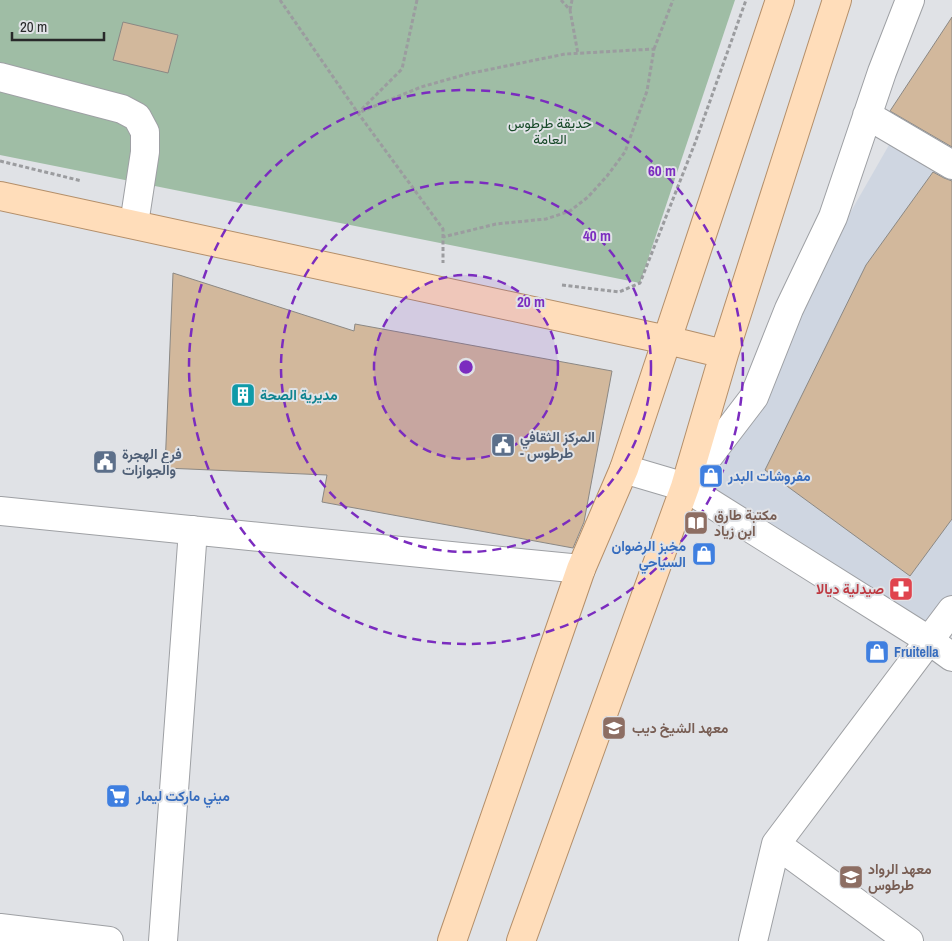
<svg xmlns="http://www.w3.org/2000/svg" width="952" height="941" font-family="'Archivo Narrow',Vazirmatn,sans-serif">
  <rect width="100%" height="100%" fill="#e0e2e6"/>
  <!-- built -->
  <path fill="#cfd6e1" d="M952 35V610L930 641 702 482 791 316Z"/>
  <!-- green -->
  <path fill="#9fbda5" d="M0 0H735L640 283 0 155Z"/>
  <!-- building -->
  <path fill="#d2b89c" stroke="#8b8884" d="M952 17V147L890 111Z
    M123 22 178 35 168 73 113 60Z
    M933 172 944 178 952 181V519L910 576 765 470 866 265Z
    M173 273 354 331 355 324 612 371 584 522 573 548 322 502 327 475 165 468Z"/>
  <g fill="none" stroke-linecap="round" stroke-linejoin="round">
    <defs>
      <path id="minor" d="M0 77 122 109 137 117 145 132V152L134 224
        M867 115 952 165
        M624 469 685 487 930 641 952 657
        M686 486 754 397 789 309 833 217 882 72 910 0
        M0 511 581 569
        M776 844 909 941
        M0 928 109 941
        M163 941 193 530
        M753 941 776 844 952 610"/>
      <path id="major" d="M0 196 667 340 724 354
        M452 941 581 569 624 469 780 0
        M521 941 685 487 724 354 837 0"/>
    </defs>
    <!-- minor casing -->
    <use href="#minor" stroke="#9ea0a4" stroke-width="30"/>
    <!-- major casing -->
    <use href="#major" stroke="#b48f6a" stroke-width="30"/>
    <!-- path -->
    <path stroke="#9b9c9f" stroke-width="3" stroke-dasharray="4 2.5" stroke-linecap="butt" d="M280 0 358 113 443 229V263
      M417 0 402 69 358 113 421 87 467 74 565 54 654 49 647 91 625 152 607 176 588 197 570 211 546 219 496 224 443 237
      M561 0 570 10 578 54
      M570 10 572 0
      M654 49 673 0
      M0 161 82 181
      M562 285 619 292 640 283 695 143 746 0"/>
    <!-- minor -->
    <use href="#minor" stroke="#fff" stroke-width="28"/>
    <!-- major -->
    <use href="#major" stroke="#ffddba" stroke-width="28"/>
  </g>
  <!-- distance rings -->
  <circle cx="466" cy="367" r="92" fill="#7b2cbf" fill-opacity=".12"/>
  <g fill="none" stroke="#7b2cbf" stroke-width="2.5" stroke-dasharray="9 6">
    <circle cx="466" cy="367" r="92"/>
    <circle cx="466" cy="367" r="185"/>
    <circle cx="466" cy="367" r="277"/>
  </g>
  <!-- icons -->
  <defs>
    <symbol id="building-square" viewBox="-11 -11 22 22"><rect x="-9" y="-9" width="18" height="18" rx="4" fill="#0f9aa8" stroke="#e0e2e6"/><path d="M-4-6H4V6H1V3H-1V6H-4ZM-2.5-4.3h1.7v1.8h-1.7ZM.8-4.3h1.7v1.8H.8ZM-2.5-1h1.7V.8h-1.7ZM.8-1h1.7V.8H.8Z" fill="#fff"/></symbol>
    <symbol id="civic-square" viewBox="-11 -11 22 22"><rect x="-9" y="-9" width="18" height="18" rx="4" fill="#5c6f8a" stroke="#e0e2e6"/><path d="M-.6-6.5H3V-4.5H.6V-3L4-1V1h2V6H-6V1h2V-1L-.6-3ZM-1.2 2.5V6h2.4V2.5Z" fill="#fff"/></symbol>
    <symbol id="shop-square" viewBox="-11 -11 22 22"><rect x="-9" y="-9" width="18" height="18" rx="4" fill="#3f7fe0" stroke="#e0e2e6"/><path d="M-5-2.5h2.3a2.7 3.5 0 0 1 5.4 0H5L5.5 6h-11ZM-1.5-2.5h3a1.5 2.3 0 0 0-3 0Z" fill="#fff"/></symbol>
    <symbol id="library-square" viewBox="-11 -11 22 22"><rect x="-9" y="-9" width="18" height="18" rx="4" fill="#8d6e63" stroke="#e0e2e6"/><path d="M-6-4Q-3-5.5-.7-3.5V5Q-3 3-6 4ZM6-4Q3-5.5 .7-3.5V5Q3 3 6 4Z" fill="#fff"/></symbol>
    <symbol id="pharmacy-square" viewBox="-11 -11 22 22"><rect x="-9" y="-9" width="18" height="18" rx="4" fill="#e0444e" stroke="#e0e2e6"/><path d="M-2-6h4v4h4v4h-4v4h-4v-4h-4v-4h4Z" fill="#fff"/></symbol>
    <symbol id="school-square" viewBox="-11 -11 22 22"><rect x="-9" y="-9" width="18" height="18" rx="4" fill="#8d6e63" stroke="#e0e2e6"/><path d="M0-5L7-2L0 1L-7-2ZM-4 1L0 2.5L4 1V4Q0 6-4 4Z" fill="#fff"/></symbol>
    <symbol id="supermarket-square" viewBox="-11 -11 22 22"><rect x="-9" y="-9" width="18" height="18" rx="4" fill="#3f7fe0" stroke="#e0e2e6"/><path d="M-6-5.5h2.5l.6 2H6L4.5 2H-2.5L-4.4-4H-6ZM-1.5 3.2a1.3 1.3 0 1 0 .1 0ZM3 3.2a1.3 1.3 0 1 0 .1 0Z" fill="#fff"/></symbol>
  </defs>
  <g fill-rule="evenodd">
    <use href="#building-square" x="229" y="381" width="28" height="28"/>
    <use href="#civic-square" x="489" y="431" width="28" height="28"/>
    <use href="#civic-square" x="91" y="448" width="28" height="28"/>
    <use href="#shop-square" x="697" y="462" width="28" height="28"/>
    <use href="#library-square" x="682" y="509" width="28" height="28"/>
    <use href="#shop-square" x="690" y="540" width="28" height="28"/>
    <use href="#pharmacy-square" x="887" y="575" width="28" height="28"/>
    <use href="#shop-square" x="863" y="638" width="28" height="28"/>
    <use href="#school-square" x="600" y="714" width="28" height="28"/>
    <use href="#supermarket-square" x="104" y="782" width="28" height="28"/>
    <use href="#school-square" x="837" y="863" width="28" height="28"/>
  </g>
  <g text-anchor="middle" stroke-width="4" stroke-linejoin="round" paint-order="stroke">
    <!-- park labels -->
    <g font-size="14" fill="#164827" stroke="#e0e2e6">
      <text x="550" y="128">حديقة طرطوس<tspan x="550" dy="16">العامة</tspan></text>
    </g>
    <!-- culture labels -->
    <g font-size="14" font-weight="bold" fill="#0d838f" stroke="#e0e2e6" text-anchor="start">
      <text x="260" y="400">مديرية الصحة</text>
    </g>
    <!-- service labels -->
    <g font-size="14" font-weight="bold" fill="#4e5e75" stroke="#e0e2e6" text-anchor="start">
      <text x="520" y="442">المركز الثقافي<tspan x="520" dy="16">- طرطوس</tspan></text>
      <text x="122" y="459">فرع الهجرة<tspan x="122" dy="16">والجوازات</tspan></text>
    </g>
    <!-- shop labels -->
    <g font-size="14" font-weight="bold" fill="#366cbe" stroke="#e0e2e6" text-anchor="start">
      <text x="728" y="481">مفروشات البدر</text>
      <text x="686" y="551" text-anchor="end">مخبز الرضوان<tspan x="686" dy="16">السياحي</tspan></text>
      <text x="894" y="657">Fruitella</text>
      <text x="136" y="801">ميني ماركت ليمار</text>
    </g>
    <!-- education labels -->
    <g font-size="14" font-weight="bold" fill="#785e54" stroke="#e0e2e6" text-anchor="start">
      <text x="714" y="520">مكتبة طارق<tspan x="714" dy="16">ابن زياد</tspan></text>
      <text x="632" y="733">معهد الشيخ ديب</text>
      <text x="868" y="874">معهد الرواد<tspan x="868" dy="16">طرطوس</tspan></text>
    </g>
    <!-- health labels -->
    <g font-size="14" font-weight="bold" fill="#be3a42" stroke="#e0e2e6" text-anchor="end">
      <text x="884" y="594">صيدلية ديالا</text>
    </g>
  </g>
  <circle cx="466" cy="367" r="8" fill="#7b2cbf" stroke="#e0e2e6" stroke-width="2.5"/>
  <g font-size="15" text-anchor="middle" font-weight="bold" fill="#7b2cbf" stroke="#e0e2e6" stroke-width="4" stroke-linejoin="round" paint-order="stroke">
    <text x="662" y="176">60 m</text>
    <text x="597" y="241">40 m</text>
    <text x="531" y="307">20 m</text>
  </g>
  <!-- scale -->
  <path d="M12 32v8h92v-8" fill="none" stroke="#28292a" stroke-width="2.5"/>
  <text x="20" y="32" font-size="15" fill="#28292a" stroke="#e0e2e6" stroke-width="4" paint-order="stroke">20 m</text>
</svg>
